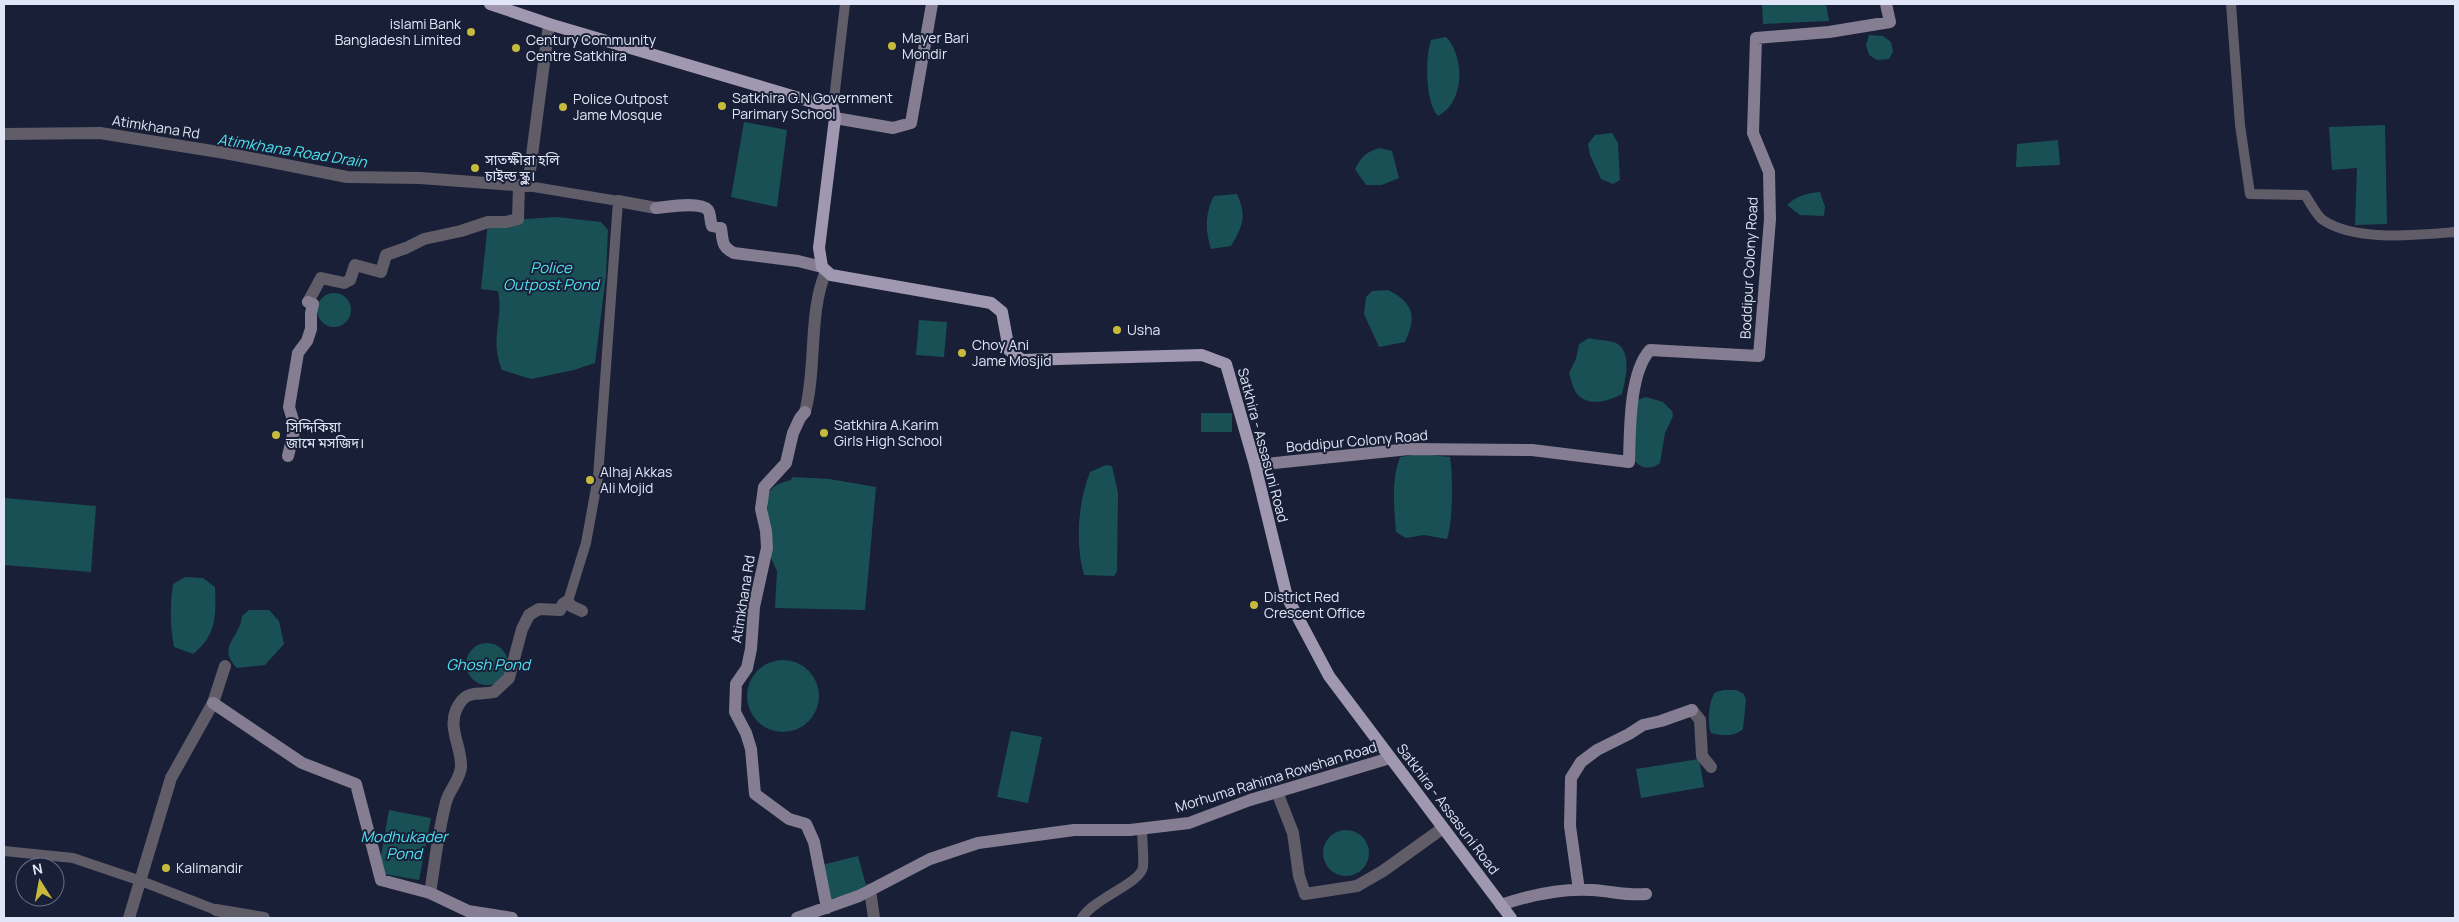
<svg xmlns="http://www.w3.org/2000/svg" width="2459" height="922" font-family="Manrope,'Noto Sans Bengali',sans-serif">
  <rect width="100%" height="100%" fill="#181f37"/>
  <!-- water -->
  <path fill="#195055" d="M1762 4H1826L1829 21 1763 24Z
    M1869 35 1883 36 1891 42 1893 52 1889 59 1877 60 1869 55 1866 45Z
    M1446 37C1462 53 1464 87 1450 106 1447 110 1442 113 1438 116 1425 102 1425 58 1431 40Z
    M744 122 787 130 777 207 731 197Z
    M2385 125 2387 224 2355 225 2357 168 2332 170 2329 127Z
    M1612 133 1618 143 1620 180 1613 184 1601 179 1590 155 1588 144 1595 135Z
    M2058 140 2060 165 2016 167 2017 144Z
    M1380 148 1392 151 1399 178 1382 185H1366L1355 169C1362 156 1366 152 1380 148Z
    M1820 192 1825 207 1824 216 1800 215 1787 205C1797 196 1806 193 1820 192Z
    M1237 194C1247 216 1243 226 1231 246L1211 249C1205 231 1205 213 1214 196Z
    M557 217 601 222 608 230 606 276 595 363 574 370 531 379 502 370C489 338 504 319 498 291L481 289 488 222 511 224 525 219Z
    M1388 290C1414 303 1417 317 1405 342L1379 347 1364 314 1366 297 1372 291Z
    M317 310a17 17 0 1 1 34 0a17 17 0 1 1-34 0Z
    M919 320 947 322 944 357 916 355Z
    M1589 338C1597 340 1609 340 1616 343 1633 352 1625 380 1622 394 1609 401 1590 407 1578 395 1573 390 1571 379 1569 373L1576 359 1579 344Z
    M1646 397 1663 402 1672 411 1673 416 1665 433 1660 463C1651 471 1638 468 1633 458L1637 400Z
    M1201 413H1232V432H1201Z
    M1419 454 1450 457C1453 474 1453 524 1447 539L1424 535 1406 538 1396 532C1394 506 1391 481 1400 457Z
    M1106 465 1112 466 1118 493 1117 571 1114 576 1084 575C1075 543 1078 503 1090 472Z
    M792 477 829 479 876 487 865 610 775 608 777 571 771 558 767 496C772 485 780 483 791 480Z
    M4 498 96 506 91 572 4 565Z
    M185 577 203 578 215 587C216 615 217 635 193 654L174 647C170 626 170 605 173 584Z
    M249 610H269L279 621 284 644 265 665 237 668C216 646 240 639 242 616Z
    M466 664a21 21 0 1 1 42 0a21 21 0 1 1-42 0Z
    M747 696a36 36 0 1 1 72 0a36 36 0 1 1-72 0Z
    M1724 690H1736L1744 694 1746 700 1743 729C1734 737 1722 736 1711 733 1707 725 1709 703 1713 696 1715 691 1720 691 1724 690Z
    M1011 731 1042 737 1028 803 997 797Z
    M1699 759 1704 787 1641 798 1636 769Z
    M389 810 431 818 419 880 378 873Z
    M1323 853a23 23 0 1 1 46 0a23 23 0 1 1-46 0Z
    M858 856 866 885 857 892 830 899 822 865Z"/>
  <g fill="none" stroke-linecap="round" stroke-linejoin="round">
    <!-- minor -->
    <path stroke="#605c68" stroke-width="10" d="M2231 4 2240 125 2250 194 2305 195C2310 202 2316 215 2323 220 2355 242 2418 235 2455 232
      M833 108 845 4
      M528 186 618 201 598 477 586 543 568 601
      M4 851 73 858 141 881 216 910
      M1082 918C1093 899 1141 883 1143 867 1144 855 1142 841 1142 828"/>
    <!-- tertiary -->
    <path stroke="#605c68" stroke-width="12" d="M4 134 100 133 225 153 347 177 420 178 528 186 549 24
      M618 201 656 208
      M308 302 321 278 344 283 350 280 355 265 381 272 386 255 406 248 424 239 461 231 488 222H506L518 219 519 185
      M805 412C817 367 808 313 826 271
      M1692 710 1700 720 1702 756 1711 767
      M1277 792 1293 833 1299 876 1305 894 1357 886 1383 871 1443 828
      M870 890 874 918
      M430 893C435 862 438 832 446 802 449 790 460 780 461 767 462 748 448 729 456 710 466 688 476 696 494 692L509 678 522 629 529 615 539 609 560 610 563 604 568 601 571 606 582 611
      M216 910 264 918
      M129 918 171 778 213 703 225 666"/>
    <!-- secondary -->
    <path stroke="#857d91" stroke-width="12" d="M835 118 893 128 911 123 932 4
      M656 208C667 207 700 201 708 210 711 214 710 222 712 226L721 228C723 240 721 247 734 253L798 261 822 267
      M805 412 800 418 793 433 786 463 764 487 761 509 766 531 767 548 754 607 751 649 747 668 736 684 735 712 746 733 751 749 755 794 789 819 806 824 814 842 827 908
      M288 456 295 427 289 407 298 353 307 341 311 329V313L313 304 308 302
      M1255 465 1409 449 1532 450 1629 462C1630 431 1629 373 1650 350L1759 356 1770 219 1769 172 1753 133 1756 38 1829 32 1890 22 1886 4
      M213 703 302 763 356 784 381 880 430 893 468 911 512 918
      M1579 890 1570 826 1571 778 1581 762 1597 750 1629 734 1643 725 1661 721 1692 710
      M1501 905C1530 895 1562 888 1592 890 1611 891 1627 896 1646 894
      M797 918 859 896 930 859 978 843 1074 830H1130L1189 823 1250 800 1390 758"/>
    <!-- primary -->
    <path stroke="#a097b0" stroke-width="12" d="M490 4 549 24 833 108 835 118 819 248 822 267 831 275 991 303 1002 312 1009 350 1022 360 1202 355 1226 364 1255 465 1287 597 1329 676 1511 918"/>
  </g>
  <!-- markers -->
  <g fill="#c7bb3c" stroke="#181f37" stroke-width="2">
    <circle cx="471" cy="32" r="5"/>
    <circle cx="892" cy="46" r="5"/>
    <circle cx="516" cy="48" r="5"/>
    <circle cx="722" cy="106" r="5"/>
    <circle cx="563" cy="107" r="5"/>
    <circle cx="475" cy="168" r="5"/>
    <circle cx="1117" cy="330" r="5"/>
    <circle cx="962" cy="353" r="5"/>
    <circle cx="824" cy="433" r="5"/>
    <circle cx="276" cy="435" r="5"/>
    <circle cx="590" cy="480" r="5"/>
    <circle cx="1254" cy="605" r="5"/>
    <circle cx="166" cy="868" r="5"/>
  </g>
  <g text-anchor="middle" stroke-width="4" stroke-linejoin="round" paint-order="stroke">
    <!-- poi labels -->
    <g font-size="14" fill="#e0e6f7" stroke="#181f37" text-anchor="start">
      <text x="461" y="29" text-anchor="end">islami Bank<tspan x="461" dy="16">Bangladesh Limited</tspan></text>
      <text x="902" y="43">Mayer Bari<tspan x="902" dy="16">Mondir</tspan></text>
      <text x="526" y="45">Century Community<tspan x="526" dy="16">Centre Satkhira</tspan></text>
      <text x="732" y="103">Satkhira G.N Government<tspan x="732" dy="16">Parimary School</tspan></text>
      <text x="573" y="104">Police Outpost<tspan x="573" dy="16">Jame Mosque</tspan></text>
      <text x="485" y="165">সাতক্ষীরা হলি<tspan x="485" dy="16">চাইল্ড স্কুল।</tspan></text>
      <text x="1127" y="335">Usha</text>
      <text x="972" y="350">Choy Ani<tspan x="972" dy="16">Jame Mosjid</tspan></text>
      <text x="834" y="430">Satkhira A.Karim<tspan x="834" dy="16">Girls High School</tspan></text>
      <text x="286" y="432">সিদ্দিকিয়া<tspan x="286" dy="16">জামে মসজিদ।</tspan></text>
      <text x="600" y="477">Alhaj Akkas<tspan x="600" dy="16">Ali Mojid</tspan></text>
      <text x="1264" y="602">District Red<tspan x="1264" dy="16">Crescent Office</tspan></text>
      <text x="176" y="873">Kalimandir</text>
    </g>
    <!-- street labels -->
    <g font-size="14" fill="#e0e6f7" stroke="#181f37">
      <text transform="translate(156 127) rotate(9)" y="5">Atimkhana Rd</text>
      <text transform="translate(1749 268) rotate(-87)" y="5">Boddipur Colony Road</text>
      <text transform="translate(1357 441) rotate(-5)" y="5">Boddipur Colony Road</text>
      <text transform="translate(1263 445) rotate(75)" y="5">Satkhira - Assasuni Road</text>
      <text transform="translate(743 599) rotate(-81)" y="5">Atimkhana Rd</text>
      <text transform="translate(1276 777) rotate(-17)" y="5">Morhuma Rahima Rowshan Road</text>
      <text transform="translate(1448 809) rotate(53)" y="5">Satkhira - Assasuni Road</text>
    </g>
    <!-- water labels -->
    <g font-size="15" font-style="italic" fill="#4de4f1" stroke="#181f37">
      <text transform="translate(292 151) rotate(9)" y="5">Atimkhana Road Drain</text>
      <text x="551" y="273">Police<tspan x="551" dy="17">Outpost Pond</tspan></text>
      <text x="488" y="670">Ghosh Pond</text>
      <text x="404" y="842">Modhukader<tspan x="404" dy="17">Pond</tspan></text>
    </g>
  </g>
  <!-- border -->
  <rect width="2459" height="922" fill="none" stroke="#e0e6f7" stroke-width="10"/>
  <!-- north arrow -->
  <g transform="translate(40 882) rotate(349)"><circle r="24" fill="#181f37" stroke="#686f84"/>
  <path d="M0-4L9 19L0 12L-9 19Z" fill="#c7bb3c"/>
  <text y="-8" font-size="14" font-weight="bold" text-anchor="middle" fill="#e0e6f7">N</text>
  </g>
</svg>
